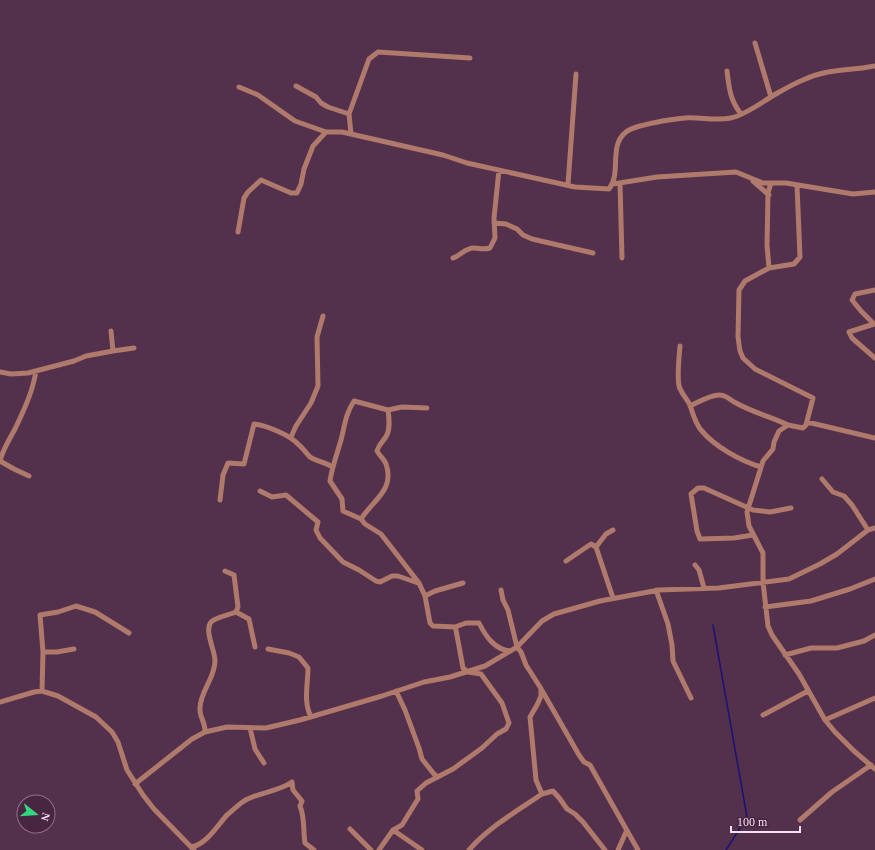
<svg xmlns="http://www.w3.org/2000/svg" width="875" height="850" font-family="Georgia,serif">
  <rect width="100%" height="100%" fill="#53304c"/>
  <g fill="none" stroke-linecap="round" stroke-linejoin="round">
    <!-- stream -->
    <path stroke="#1c1176" stroke-width="1.5" d="M713 625 747 817 726 850"/>
    <!-- minor -->
    <path stroke="#af796b" stroke-width="5" d="M755 43 771 97
      M727 71C729 88 730 100 741 114
      M296 86 316 97 321 103 328 107 349 114
      M239 87 258 95 295 121 326 132H342L443 155 467 163 575 187 609 189C622 173 608 146 626 132 634 125 673 119 685 118 700 117 716 121 731 118 745 115 761 103 774 95 783 90 793 84 803 80 828 68 850 71 875 66
      M351 134 349 114 369 59 378 52 470 58
      M753 181 769 195
      M620 183 622 258
      M568 184 576 74
      M613 184 657 177 736 172 763 183H786L853 194 875 192
      M797 185 800 257 794 264 769 268 745 281 739 290 738 337 740 351 743 358 755 369 813 398 806 425 803 428 788 425 779 431 774 442 773 449 763 461 747 512 749 526 763 553V582L768 626 772 635 799 674 825 720 835 732 854 751 875 769
      M494 223 506 224 517 229 523 235 532 239 593 253
      M238 232 244 198 248 192 261 180 291 193H297L301 184 304 169 313 146 326 132
      M453 258C460 256 465 248 474 248 480 248 483 250 490 248L495 238 494 218 499 170
      M769 268 767 245 768 193 771 183
      M875 290 855 294 852 300 861 311 874 324 849 332 852 338 875 358
      M680 346C679 357 677 376 679 386 681 393 687 399 690 405 693 414 695 423 701 430 715 447 741 461 761 467
      M113 351 134 348
      M0 372 11 374 28 373 74 361 86 356 113 351 111 331
      M690 406C699 402 710 395 719 395 727 395 730 400 736 403 752 412 771 417 788 425
      M807 422 875 438
      M291 437 296 426 311 403 318 386 317 337 323 316
      M29 476 14 469 0 461C3 449 9 440 15 429 24 410 33 391 36 371
      M822 479 833 492 844 496 852 505 868 530
      M260 491 272 497 286 495 318 522 316 530 320 538 343 562 359 570 376 581 380 582 392 576H398L418 583
      M220 500 223 475 228 463 244 464 254 424C268 426 290 435 299 445 303 448 306 453 310 457 315 461 326 462 332 467
      M361 519 343 511 342 499 330 481C332 467 337 454 341 440 345 425 345 415 354 401L388 410
      M613 530 606 534 596 547 613 598
      M753 535 734 538 700 539 697 531 691 494 698 488H704L753 510 770 512 791 508
      M566 561 591 544 596 547
      M695 565 699 570 704 588
      M225 571 234 575 238 607 236 612
      M501 590 503 600 508 610 517 647 521 652 526 665 540 687 579 755 584 762 590 765 638 850
      M656 590 668 624 672 645 673 661 691 698
      M425 596 419 583 381 534 365 524 361 519C373 500 395 490 386 464 385 460 379 455 377 451 379 444 381 444 385 438 391 431 389 418 388 410L402 407 427 408
      M765 607 811 601 850 589 875 579
      M455 627 466 623H479C486 637 495 650 511 651
      M268 649 289 653 299 657 308 668C308 684 303 701 311 717
      M43 652 40 615 58 612 76 606 95 612 129 633
      M785 655 811 648H837L864 641 875 635
      M42 691 43 652H57L74 649
      M396 691 405 710 419 748 422 759 434 774 438 777
      M0 702 34 692 42 691 58 696 96 717 112 732 118 742 127 770 143 795 154 809 194 850
      M763 715 808 691
      M825 720 875 698
      M250 728 255 749 264 763
      M205 732C206 723 199 717 200 708 200 692 215 678 215 661 215 650 204 631 211 622 216 617 229 615 236 612L249 619 255 647
      M135 784 192 739 205 732 227 727 266 728 300 720 382 696 424 682 450 677 485 666 517 647 542 621 554 614 600 601 659 590 719 588 789 579 820 564 837 554 868 530 875 528
      M542 794 553 791 560 799 567 809 575 814 583 822 605 850
      M800 820 832 792 871 765
      M350 829 371 850
      M393 830 402 825 413 807 418 799 417 791 426 783 453 769 482 748 497 734 506 729 509 723 502 703 481 674 468 672 463 668 456 630 455 627 433 626 430 623 425 596 435 591 463 583
      M191 847C206 845 218 825 227 815 232 811 238 805 244 801 259 792 278 792 292 782L293 790 302 801 300 806C305 818 303 830 305 843L314 850
      M379 850 393 830 422 850
      M469 850C489 827 517 811 542 794L536 780 530 717 537 705 541 696V690
      M618 850 626 832"/>
  </g>
  <!-- north arrow -->
  <g transform="translate(36 814) rotate(107)"><circle r="19" fill="#482541" stroke="#8e7087"/>
  <path d="M0-3L7 15L0 10L-7 15Z" fill="#31d882"/>
  <text y="-6" font-size="11" font-weight="bold" text-anchor="middle" fill="#f7e0f1">N</text>
  </g>
  <!-- scale -->
  <path d="M731 826v6h69v-6" fill="none" stroke="#f7e0f1" stroke-width="2"/>
  <text x="737" y="826" font-size="12" fill="#f7e0f1" stroke="#482541" stroke-width="3" paint-order="stroke">100 m</text>
</svg>
